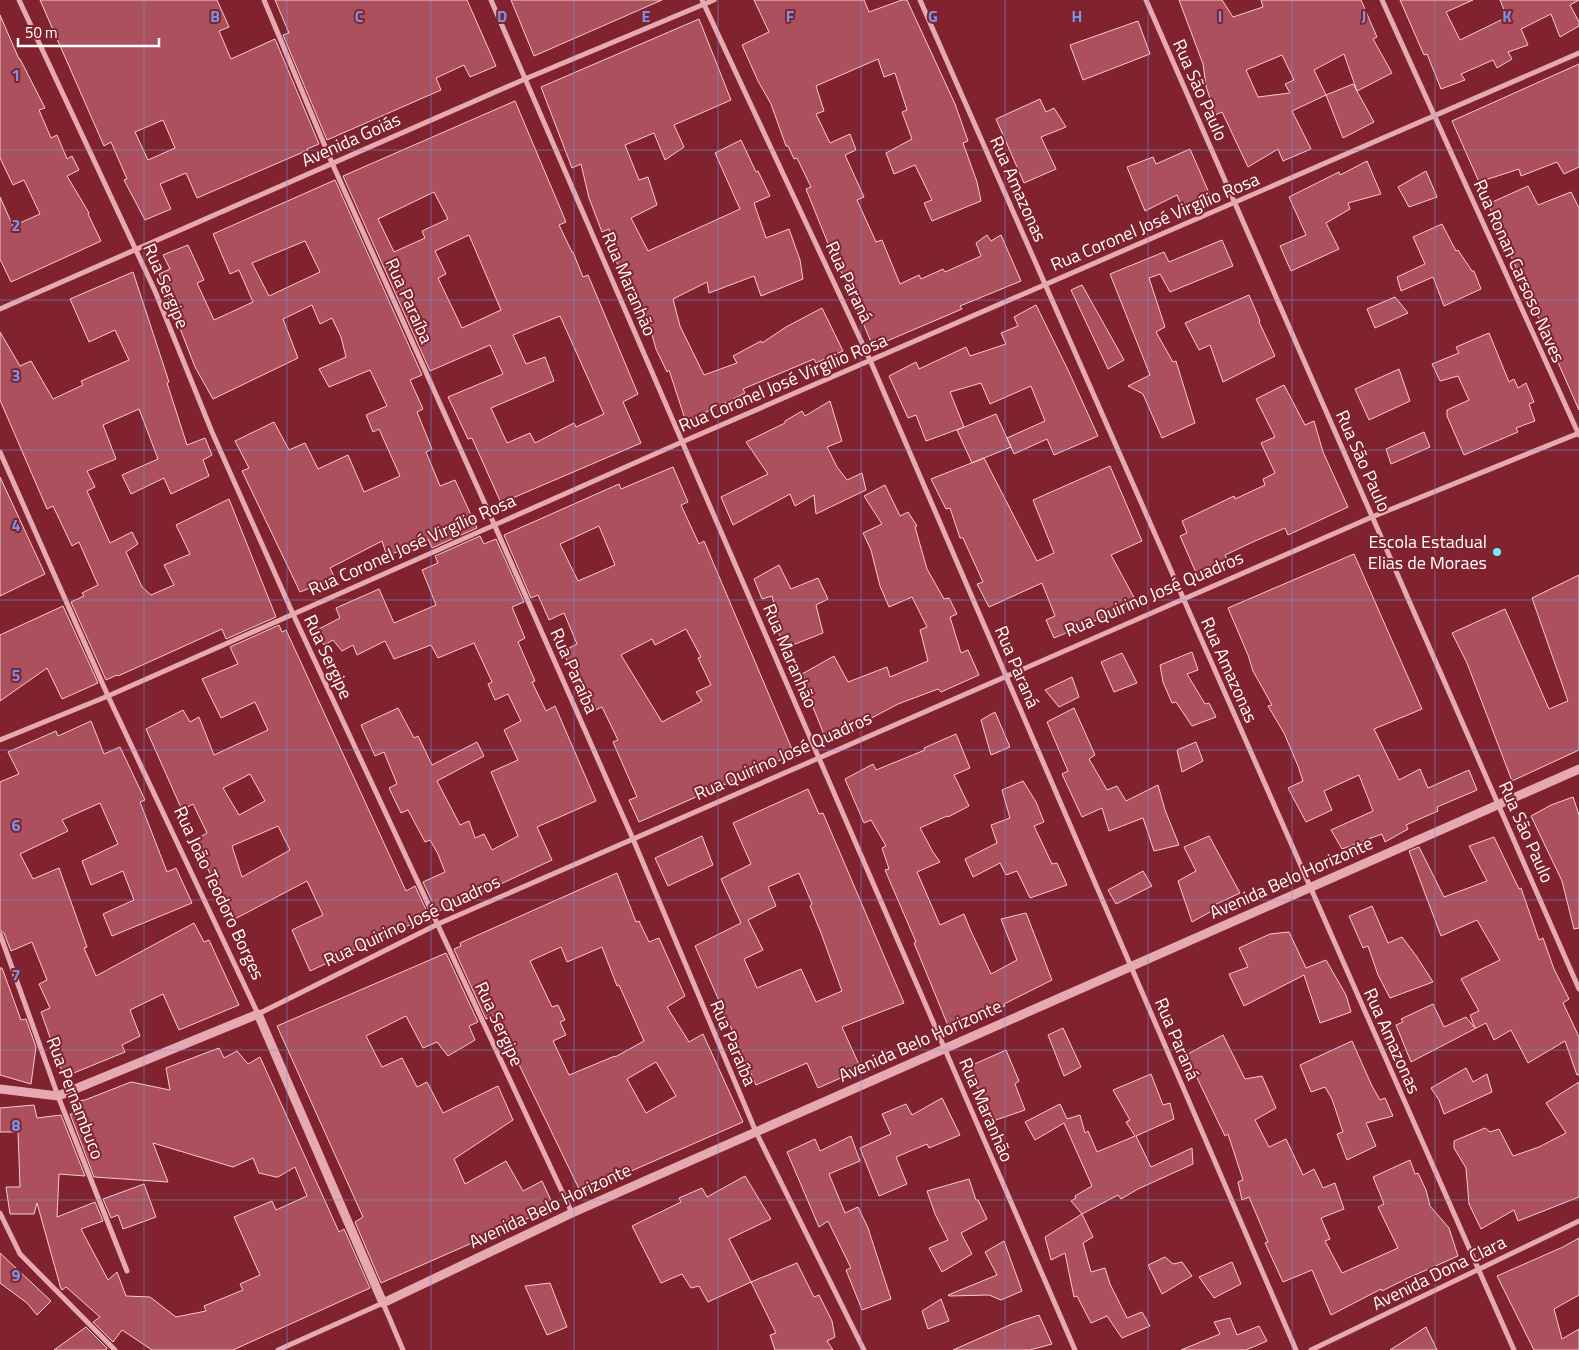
<svg xmlns="http://www.w3.org/2000/svg" width="1579" height="1350" font-family="'Titillium Web',sans-serif">
  <rect width="100%" height="100%" fill="#80232e"/>
  <!-- building -->
  <path fill="#ab505c" stroke="#f5ccd2" fill-rule="evenodd" d="M40 0H217L229 27 219 31 231 59 275 39 319 144 307 149 308 150 197 198 186 173 160 184 171 209 145 220 124 180 127 179 111 142 104 146ZM163 120 175 148 148 160 135 132Z
    M275 0H467L496 66 470 77 464 65 436 78 441 90 327 140 283 35 289 33Z
    M511 0H662L534 56Z
    M754 0H864L869 12 902 0H907L955 104 968 141 963 143 977 182 981 201 932 221 924 203 932 200 915 165 894 174 886 153 912 139 902 112 907 110 895 73 884 77 878 59 816 86 824 111 816 114 830 143 850 134 856 150 845 155 864 197 857 200 876 242 882 240 900 284 919 275 921 279 943 269 945 272 981 256 976 243 987 235 991 241 1001 235 1021 281 960 306 962 309 873 347 856 306 857 305 831 251 806 189 811 187 797 158 794 159 788 146H786L771 104 758 81 742 45 769 32Z
    M1179 0H1222L1233 17 1263 7 1261 0H1361L1377 37 1373 39 1392 73 1357 91 1344 54 1314 70 1326 95 1292 111 1311 149 1283 161 1278 149 1248 167 1222 112 1215 115 1206 86 1203 64ZM1282 55 1294 80 1285 84 1290 93 1258 97 1246 70Z
    M1400 0H1473L1446 12 1460 40 1507 17 1500 0H1579L1570 5 1579 22V26L1560 37 1551 14 1521 29 1528 45 1508 52 1512 59 1497 68 1493 60 1461 74 1465 80 1441 89 1427 54 1424 55Z
    M0 15 19 59H20L45 108 39 110 51 138 57 135 67 159 72 156 79 170 67 176 89 213 88 214 101 241 11 282 0 259V197L13 226 40 214 24 180 13 185 0 158Z
    M699 19 731 100 674 125 684 147 665 160 654 133 625 145 639 180 648 177 657 205 631 218 648 251 740 209 715 153 741 140 756 172 758 171 770 196 754 203 766 238 789 229 800 260 803 279 761 296 754 276 709 293 707 282 673 299 680 326 704 375 737 363 733 356 761 341 762 343 786 327 822 308 843 351 816 363 814 359 743 389 745 393 686 422 669 370 667 372 656 349 646 313 640 316 617 263 609 229 602 232 589 198 581 164 572 168 541 87Z
    M1138 21 1150 54 1083 80 1070 45Z
    M1579 64V167L1564 174 1557 162 1521 176 1519 169 1479 182 1452 121Z
    M1353 84 1374 122 1343 138 1326 95Z
    M1040 99 1046 112 1054 108 1066 127 1041 137 1056 169 1024 183 996 119Z
    M515 101 566 222 559 225 572 252H573L583 277 588 275 638 394 623 402 641 443 501 503 472 438 468 439 448 397 503 374 490 345 430 371 343 176ZM434 192 448 219 422 231 425 238 394 252 378 219ZM469 235 501 310 462 328 438 278 446 274 435 251ZM560 316 604 414 576 427 574 423 535 443 530 433 507 443 491 408 554 381 545 357 526 364 513 335Z
    M1190 149 1210 195 1182 207 1177 195 1145 211 1127 167 1153 157 1156 164Z
    M1367 161 1381 194 1348 203 1350 209 1326 223 1339 249 1291 271 1280 246 1306 235 1289 197 1339 172 1340 175Z
    M1426 171 1437 197 1409 207 1398 187Z
    M335 180 422 375 410 380 423 409 417 412 432 449 426 452 440 486 455 480 477 528 432 548 428 539 387 556 382 541 330 568 335 578 300 592 242 471 249 468 235 441 274 422 289 450 305 443 318 469 348 455 364 492 400 476 379 429 373 432 366 415 387 406 370 370 329 387 319 369 346 357 341 337 332 318 320 324 312 305 283 319 298 358 213 399 195 367 159 274 170 269 163 255 188 245 204 280 197 283 214 320 253 302 239 270 230 274 213 234ZM305 241 320 272 269 296 252 263Z
    M1528 186 1538 205 1571 192 1579 208V410L1488 204Z
    M1442 224 1456 251 1458 250 1472 271H1474L1481 289 1444 306 1433 277 1401 291 1397 277 1425 264 1413 237Z
    M1222 240 1233 266 1170 292 1160 274 1149 278 1165 327 1156 332 1173 362 1176 361 1195 423 1162 438 1143 394 1128 386 1150 375 1110 274 1164 252 1169 262Z
    M133 272 169 382 167 383 187 445 205 438 212 455 203 460 209 476 171 494 164 478 131 494 122 475 158 459 139 409 103 425 116 459 87 471 95 487 87 491 110 543 132 532 138 544 126 552 142 587 151 595 174 585 164 565 190 554 176 525 229 499 276 617 226 639 222 629 118 676 117 675 106 680 71 602 84 596 82 593 98 585 79 542 72 546 53 506 47 509 0 400V332L20 366 31 361 53 399 83 385 81 381 129 360 115 330 89 342 70 299Z
    M1082 285 1124 360 1108 369 1071 290Z
    M1249 295 1260 321 1259 322 1275 356 1223 382 1210 345 1199 350 1185 323Z
    M1395 297 1408 313 1375 328 1367 309Z
    M1036 305 1068 370 1098 436 1054 455 1047 439 1014 454 1007 438 1045 421 1031 386 990 404 981 383 950 392 964 427 926 441 916 415 908 418 889 376 916 362 919 369 966 347 970 356 1006 344 1001 333 1018 326 1014 317Z
    M1489 333 1509 382 1514 379 1518 388 1526 383 1534 402 1529 404 1535 421 1516 428 1518 432 1464 455 1447 416V410L1469 400 1458 376 1440 381 1432 364 1459 353 1456 347Z
    M1399 369 1410 401 1369 420 1355 389Z
    M1284 385 1305 425 1314 421 1323 452 1348 507 1288 535 1285 528 1255 541 1225 555 1228 561 1197 575 1180 536 1187 533 1182 521 1234 496 1235 499 1265 485 1263 479 1275 473 1261 443 1275 437 1256 399Z
    M830 401 842 441 827 447 837 467 847 480 862 473 866 490 816 514 814 495 795 506 790 494 733 525 721 497 768 474 746 442 785 423V421L802 411 805 416Z
    M996 414 1011 447 972 463 957 430Z
    M1424 432 1430 447 1391 464 1386 449Z
    M984 458 1037 561 1054 553 1033 500 1110 466 1142 541 1111 555 1137 603 1054 638 1046 620 1055 616 1042 583 989 607 977 584 983 582 963 538H960L950 508 946 509 931 479Z
    M673 467 688 502 681 505 699 544 704 541 794 754 639 822 629 800 637 797 613 742 618 740 602 707 589 713 563 651 577 644 564 613 549 620 538 595 531 598 504 535 619 484 621 489ZM599 526 615 565 578 581 560 544ZM686 629 701 657 698 658 711 685 696 692 702 701 662 722 621 655 652 639 655 645Z
    M0 477 45 574 0 596Z
    M885 485 900 516 908 512 917 526 915 527 927 569 944 599 949 598 957 614 950 617 961 653 968 650 979 675 941 692 938 689 898 704 866 721 825 737 808 695 805 697 802 674 834 656 848 682 887 667 890 677 928 661 920 630 927 627 912 597 889 607 880 586 871 550 863 533 882 524 864 496Z
    M480 536 484 544 496 539 524 602 512 607 525 638 518 642 535 681 532 682 546 711 555 706 596 801 537 827 552 860 445 910V908L437 912 423 882 445 872 438 854 430 840 425 842 408 810 401 813 389 788 397 784 384 752 375 756 361 725 398 708 414 738 418 736 432 765 477 742 484 756 437 781 460 825 469 821 475 838 484 834 492 850 518 836 491 772 518 760 504 730 521 721 508 694 495 700 488 684 492 682 474 643 438 658 431 645 394 659 385 641 357 655 353 645 342 651 333 640 324 645 317 630 340 618 336 608 379 589 394 623 436 605 422 570 438 563 435 556Z
    M1354 554 1422 709 1374 729 1399 780 1420 769 1428 788 1469 770 1477 790 1437 807 1438 811 1406 825 1408 829 1385 842 1382 834 1342 849 1331 830 1373 811 1359 775 1324 791 1332 810 1306 822 1288 788 1303 781 1298 766 1284 733 1268 706 1272 705 1253 671 1248 655 1228 608Z
    M779 565 791 589 818 578 828 599 816 605 823 633 785 648 777 629 780 628 772 596 762 599 754 579Z
    M1579 575V750L1512 781 1467 663 1452 633 1505 609 1549 709 1568 701 1532 598Z
    M63 606 98 683 62 699 47 668 0 701V635Z
    M279 625 282 632 286 630 406 891 415 886 429 916 310 971 292 930 323 915 307 881 231 921 195 840 207 833 193 804 182 810 146 729 183 710 190 722 199 717 214 755 268 730 255 702 221 718 202 679 238 664 230 647ZM250 774 265 801 239 815 223 788ZM278 826 290 850 242 877 232 846Z
    M1192 652 1198 670 1187 674 1205 704 1209 703 1216 717 1192 726 1176 702 1172 703 1163 682 1160 665Z
    M1122 653 1137 683 1114 692 1101 662Z
    M1072 677 1079 697 1059 707 1045 690Z
    M1074 708 1095 755 1089 759 1107 790 1117 786 1126 801 1158 785 1165 810 1179 845 1154 851 1143 818 1109 831 1102 808 1082 817 1062 774 1068 771 1047 722Z
    M995 712 1010 747 991 755 981 720Z
    M91 721 104 754 120 747 145 800 140 802 167 872 176 868 192 903 112 936 103 914 134 900 123 871 91 885 82 861 118 844 100 803 62 820 68 831 20 854 33 879 59 868 87 947 84 948 96 976 194 923 204 942 209 940 239 1005 179 1030 163 994 130 1010 140 1036 122 1045 125 1052 64 1077 41 1012 50 1008 39 984 47 980 32 942 11 951 4 933 0 930V782L19 774 8 752 56 731 58 736Z
    M956 734 970 768 954 775 969 806 948 817 947 816 920 828 933 852 940 862 917 872 940 925 964 914 970 929 991 974 1017 960 1001 919 1026 913 1052 980 1004 1004 1005 1006 974 1015 949 1028 914 943 916 942 885 870 889 869 882 848 886 846 871 820 864 823 845 779 873 764 876 770 925 750 924 748Z
    M1196 742 1203 761 1182 772 1177 750Z
    M1023 781 1036 802 1044 822 1034 826 1052 864 1057 863 1067 885 1030 898 1017 871 1006 875 1000 863 973 877 965 859 997 843 991 825 1010 818 1002 790Z
    M808 789 819 814 823 813 904 1003 842 1027 861 1069 818 1088 807 1063 756 1085 695 946 741 923 721 879 751 864 733 823ZM799 873 812 904 810 906 821 933 842 991 816 1002 801 969 757 988 744 959 763 950 748 920 776 906 768 887Z
    M1573 797 1579 815V928L1574 929 1562 881 1531 816 1551 805Z
    M702 836 713 865 668 886 655 858Z
    M1209 836 1240 893 1210 907 1212 911 1192 922 1178 881 1196 871 1184 847Z
    M1494 837 1519 889 1521 888 1539 940 1543 938 1554 969 1569 999 1563 1003 1579 1037V1075H1577L1565 1041 1528 1063 1511 1030 1494 1040 1486 1023 1411 1062 1396 1025 1403 1022 1401 1019 1433 1004 1444 1027 1466 1017 1475 1028 1470 1015 1479 1011 1461 979 1500 960 1477 920 1441 936 1409 851 1419 847 1444 897 1487 881 1469 846Z
    M1143 871 1152 886 1116 904 1108 890Z
    M617 873 636 922 639 921 649 942 659 938 685 996 667 1007 689 1042 703 1034 743 1122 581 1193 495 1015 486 1019 454 949 461 946 460 943ZM561 947 567 962 602 947 617 986 619 985 644 1041 615 1057V1056L569 1075 553 1041 566 1035 560 1022 565 1020 558 1005 552 1007 530 961ZM656 1062 676 1096 646 1113 627 1079Z
    M1372 906 1388 943 1402 937 1417 957 1433 982 1390 998 1378 975 1368 946 1363 948 1349 916Z
    M1289 932 1306 968 1326 960 1346 995 1351 1012 1320 1023 1304 975 1244 1006 1229 974 1248 967 1239 948 1270 934Z
    M446 953 478 1022 469 1026 475 1040 448 1056 437 1042 423 1048 406 1016 366 1036 382 1067 402 1058 417 1087 427 1082 443 1113 498 1086 513 1120 454 1159 465 1184 506 1161 523 1191 542 1181 554 1207 381 1283 355 1222 363 1217 277 1026Z
    M0 968H2L21 1020 26 1019 36 1047 31 1084 0 1075Z
    M1063 1028 1081 1067 1064 1076 1048 1035Z
    M1223 1035 1245 1079 1262 1076 1276 1108 1255 1120 1269 1147 1286 1139 1303 1175 1314 1169 1323 1188 1335 1183 1344 1209 1321 1218 1330 1239 1325 1241 1342 1273 1398 1248 1378 1207 1384 1204 1373 1177 1410 1160 1415 1174 1418 1173 1426 1190 1430 1206 1449 1228 1458 1256 1408 1278 1382 1291 1381 1289 1331 1315 1312 1270 1283 1282 1265 1243 1268 1242 1249 1197 1242 1200 1238 1182 1243 1180 1228 1134 1225 1136 1186 1055Z
    M1352 1041 1372 1086 1380 1100 1385 1098 1393 1116 1366 1123 1376 1146 1347 1160 1337 1134 1343 1132 1332 1099 1325 1087 1311 1092 1300 1065Z
    M219 1048 224 1058 237 1051 248 1064 260 1057 339 1232 344 1229 370 1288 233 1350H152L122 1330 113 1342 93 1322 100 1317 66 1287 62 1290 61 1289 37 1203 34 1214H10L6 1187H20L18 1132H0V1108L34 1105 37 1118 61 1115 85 1176 59 1174 57 1217 95 1202 103 1221 81 1229 108 1280 117 1272 126 1296 150 1297 176 1317 206 1311 204 1306 243 1290 240 1284 260 1275 234 1217 272 1201 276 1210 307 1196 295 1167 278 1177H276L259 1173 253 1158 233 1167 153 1143 168 1182 94 1177 70 1114 80 1113 75 1101 85 1100 131 1082 170 1090 166 1068Z
    M1006 1050 1019 1081 1015 1084 1025 1110 990 1122 985 1105 968 1067Z
    M1466 1068 1473 1082 1487 1074 1492 1092 1444 1114 1439 1100 1431 1088Z
    M1151 1074 1163 1105 1170 1103 1174 1119 1136 1136 1151 1167 1192 1148 1193 1164 1138 1189 1121 1199 1118 1195 1082 1214 1071 1201 1076 1198 1075 1196 1092 1186 1064 1123 1035 1140 1025 1122 1060 1104 1067 1119 1080 1115 1085 1133 1088 1131 1097 1152 1135 1136 1126 1122 1130 1120 1113 1090Z
    M1579 1082V1197L1518 1221 1514 1210 1481 1229 1469 1204 1466 1168 1454 1148V1141L1485 1128 1490 1132 1499 1129 1513 1156 1539 1147 1566 1133 1546 1103Z
    M942 1098 960 1135 929 1148 927 1144 896 1157 907 1184 879 1196 860 1148 891 1134 882 1114 906 1104 912 1115Z
    M851 1136 860 1161 829 1174 845 1213 858 1207 868 1228 891 1299 862 1310 846 1270 851 1268 828 1221 819 1227 787 1152 815 1139 820 1151Z
    M745 1176 771 1219 729 1239 751 1282 708 1302 699 1286 691 1288 682 1274 661 1283 632 1226 681 1202 679 1198 702 1188 707 1197Z
    M969 1179 976 1200H978L987 1219 961 1233 972 1254 942 1272 929 1248 948 1240 935 1214 927 1191Z
    M144 1184 156 1217 123 1229 118 1215 111 1218 103 1199Z
    M1082 1214 1093 1237 1083 1243 1091 1272 1105 1268 1110 1284 1127 1318 1142 1312 1150 1326 1122 1338 1107 1316 1091 1323 1077 1296 1074 1297 1065 1253 1051 1260 1045 1237Z
    M1579 1238V1295L1554 1309 1562 1339 1579 1329V1350H1534L1497 1276 1563 1247Z
    M1004 1241 1022 1291 1001 1300 989 1295 949 1296 948 1295 997 1275 985 1252Z
    M0 1253 51 1301 37 1315 27 1303 0 1283Z
    M1165 1257 1173 1264 1182 1262 1192 1276 1162 1294 1148 1265Z
    M1232 1262 1241 1284 1214 1298 1199 1277Z
    M797 1263 814 1297 819 1295 832 1321 835 1337 827 1341 833 1350H775L770 1335 776 1333 751 1282Z
    M550 1283 567 1327 547 1335 525 1286Z
    M941 1299 949 1321 928 1329 922 1311Z
    M1039 1315 1052 1344 1030 1350H953L1012 1324Z
    M1230 1318 1237 1335 1259 1326 1267 1341 1246 1350H1181L1220 1334 1214 1322Z
    M86 1327 107 1348 106 1350H54Z
    M1426 1327 1437 1350H1390Z"/>
  <g fill="none" stroke-linecap="round" stroke-linejoin="round">
    <!-- minor -->
    <path stroke="#e7a9b1" stroke-width="5" d="M19 0 155 291 212 432 293 614 572 1213
      M264 0 332 163 494 524 633 839 756 1132 864 1350
      M491 0 1075 1350
      M702 0 870 360 1296 1350
      M920 0 1514 1350
      M1146 0 1579 989
      M1382 0 1579 435
      M0 309 525 79 714 0
      M0 452 108 696 258 1014 438 924 1372 517 1579 433
      M0 740 108 696 682 442 1579 53
      M0 934 58 1096 127 1271
      M0 1213 20 1254 115 1350
      M278 1350 383 1303 403 1350
      M1311 1350 1579 1221"/>
    <!-- tertiary -->
    <path stroke="#e7a9b1" stroke-width="9" d="M0 1089 58 1096 258 1014 383 1303 572 1213 1579 769"/>
  </g>
  <!-- grid -->
  <path fill="none" stroke="#7795e8" stroke-width="1" stroke-opacity="0.55" d="M144 0V1350M287 0V1350M431 0V1350M574 0V1350M718 0V1350M861 0V1350M1005 0V1350M1148 0V1350M1292 0V1350M1435 0V1350M0 150H1579M0 300H1579M0 450H1579M0 600H1579M0 750H1579M0 900H1579M0 1050H1579M0 1200H1579"/>
  <!-- markers -->
  <circle fill="#6beff2" stroke="#80232e" stroke-width="2" cx="1497" cy="552" r="5"/>
  <g text-anchor="middle" stroke-width="4" stroke-linejoin="round" paint-order="stroke">
    <!-- street labels -->
    <g font-size="18" fill="#fff" stroke="#80232e">
      <text transform="translate(1200 90) rotate(66)" y="6">Rua São Paulo</text>
      <text transform="translate(351 140) rotate(-24)" y="6">Avenida Goiás</text>
      <text transform="translate(1018 189) rotate(66)" y="6">Rua Amazonas</text>
      <text transform="translate(1155 222) rotate(-23)" y="6">Rua Coronel José Virgílio Rosa</text>
      <text transform="translate(1519 271) rotate(66)" y="6">Rua Ronan Carsoso Naves</text>
      <text transform="translate(849 282) rotate(65)" y="6">Rua Paraná</text>
      <text transform="translate(629 284) rotate(67)" y="6">Rua Maranhão</text>
      <text transform="translate(166 286) rotate(67)" y="6">Rua Sergipe</text>
      <text transform="translate(409 301) rotate(66)" y="6">Rua Paraíba</text>
      <text transform="translate(783 383) rotate(-23)" y="6">Rua Coronel José Virgílio Rosa</text>
      <text transform="translate(1363 461) rotate(66)" y="6">Rua São Paulo</text>
      <text transform="translate(412 545) rotate(-24)" y="6">Rua Coronel José Virgílio Rosa</text>
      <text transform="translate(1154 594) rotate(-23)" y="6">Rua Quirino José Quadros</text>
      <text transform="translate(790 656) rotate(67)" y="6">Rua Maranhão</text>
      <text transform="translate(328 657) rotate(65)" y="6">Rua Sergipe</text>
      <text transform="translate(1017 667) rotate(67)" y="6">Rua Paraná</text>
      <text transform="translate(1229 670) rotate(66)" y="6">Rua Amazonas</text>
      <text transform="translate(574 671) rotate(66)" y="6">Rua Paraíba</text>
      <text transform="translate(783 756) rotate(-24)" y="6">Rua Quirino José Quadros</text>
      <text transform="translate(1526 832) rotate(66)" y="6">Rua São Paulo</text>
      <text transform="translate(1291 878) rotate(-24)" y="6">Avenida Belo Horizonte</text>
      <text transform="translate(219 893) rotate(65)" y="6">Rua João Teodoro Borges</text>
      <text transform="translate(412 921) rotate(-25)" y="6">Rua Quirino José Quadros</text>
      <text transform="translate(499 1024) rotate(65)" y="6">Rua Sergipe</text>
      <text transform="translate(1177 1039) rotate(67)" y="6">Rua Paraná</text>
      <text transform="translate(920 1041) rotate(-24)" y="6">Avenida Belo Horizonte</text>
      <text transform="translate(1392 1041) rotate(66)" y="6">Rua Amazonas</text>
      <text transform="translate(733 1043) rotate(67)" y="6">Rua Paraíba</text>
      <text transform="translate(75 1098) rotate(69)" y="6">Rua Pernambuco</text>
      <text transform="translate(986 1110) rotate(67)" y="6">Rua Maranhão</text>
      <text transform="translate(550 1206) rotate(-25)" y="6">Avenida Belo Horizonte</text>
      <text transform="translate(1439 1273) rotate(-26)" y="6">Avenida Dona Clara</text>
    </g>
    <!-- poi labels -->
    <g font-size="18" fill="#fff" stroke="#80232e" text-anchor="end">
      <text x="1487" y="548">Escola Estadual<tspan x="1487" dy="21">Elias de Moraes</tspan></text>
    </g>
  </g>
  <g font-size="16" text-anchor="middle" font-weight="bold" fill="#7795e8" stroke="#80232e" stroke-width="4" stroke-linejoin="round" paint-order="stroke">
    <text x="215" y="22">B</text>
    <text x="359" y="22">C</text>
    <text x="502" y="22">D</text>
    <text x="646" y="22">E</text>
    <text x="790" y="22">F</text>
    <text x="933" y="22">G</text>
    <text x="1077" y="22">H</text>
    <text x="1220" y="22">I</text>
    <text x="1364" y="22">J</text>
    <text x="1507" y="22">K</text>
    <text x="16" y="81">1</text>
    <text x="16" y="231">2</text>
    <text x="16" y="381">3</text>
    <text x="16" y="531">4</text>
    <text x="16" y="681">5</text>
    <text x="16" y="831">6</text>
    <text x="16" y="981">7</text>
    <text x="16" y="1131">8</text>
    <text x="16" y="1281">9</text>
  </g>
  <!-- scale -->
  <path d="M18 38v8h141v-8" fill="none" stroke="#ffffff" stroke-width="2.5"/>
  <text x="25" y="38" font-size="15" fill="#ffffff" stroke="#80232e" stroke-width="4" paint-order="stroke">50 m</text>
</svg>
